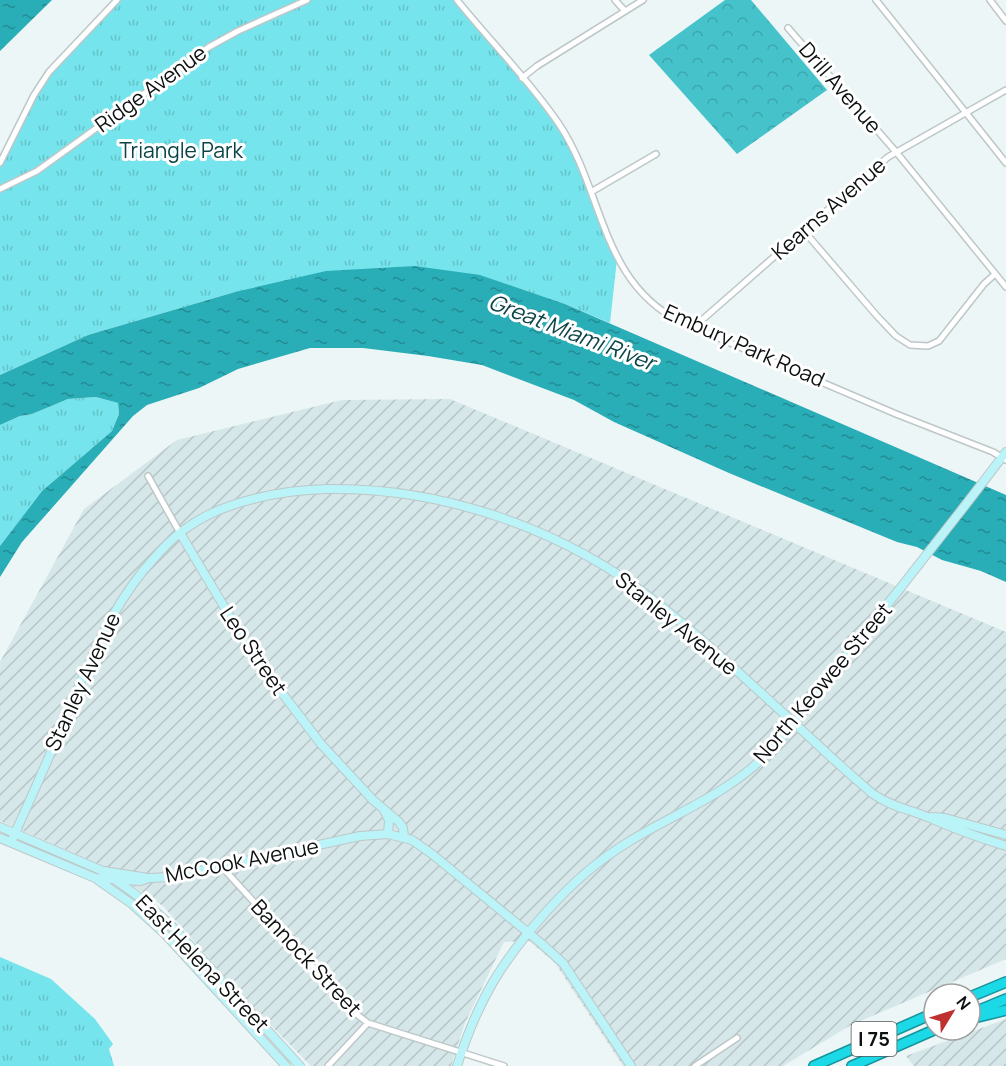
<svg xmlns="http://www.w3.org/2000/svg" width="1006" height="1066" font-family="Manrope,sans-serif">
  <defs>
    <pattern id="industrial-furrows" width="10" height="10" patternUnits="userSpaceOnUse" patternTransform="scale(1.5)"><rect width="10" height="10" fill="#d6e7e9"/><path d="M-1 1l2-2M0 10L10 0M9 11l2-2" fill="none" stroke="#b6c5c7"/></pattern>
    <pattern id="forest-crowns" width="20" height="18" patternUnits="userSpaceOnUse" patternTransform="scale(1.5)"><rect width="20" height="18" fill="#46c2cb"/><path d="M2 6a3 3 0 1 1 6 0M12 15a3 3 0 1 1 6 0" fill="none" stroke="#3ca6ad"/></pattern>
    <pattern id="park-tufts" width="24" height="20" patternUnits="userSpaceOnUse" patternTransform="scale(1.5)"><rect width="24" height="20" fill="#75e4ec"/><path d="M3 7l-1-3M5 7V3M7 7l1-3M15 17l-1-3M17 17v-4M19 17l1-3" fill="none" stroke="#64c3c9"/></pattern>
    <pattern id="water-ripples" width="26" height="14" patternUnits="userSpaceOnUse" patternTransform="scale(1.5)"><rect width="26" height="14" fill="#29adb6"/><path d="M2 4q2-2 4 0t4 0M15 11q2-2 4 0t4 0" fill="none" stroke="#228b93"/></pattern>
  </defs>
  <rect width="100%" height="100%" fill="#ecf6f6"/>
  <!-- industrial -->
  <path fill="url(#industrial-furrows)" d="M450 399 1006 632V959L851 1025 783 1066H623L555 963 529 941 504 942 465 1023 451 1066H311L240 994 163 906 101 865 0 821V662L84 509 177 440 342 400Z
    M1006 1019V1066H914L906 1056Z"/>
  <!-- forest -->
  <path fill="url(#forest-crowns)" d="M725 0H751L827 90 737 154 649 55Z"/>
  <!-- park -->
  <path fill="url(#park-tufts)" d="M117 0H296L299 4 307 0H457L522 78 567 136 617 259 610 323 565 304 479 275 235 292 88 335 0 375V163L43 81Z
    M96 397 118 403 119 414 112 431 42 491 0 546V425L20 416 32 414 68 399Z
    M0 957 51 979 95 1019 113 1044 109 1049 114 1066H0Z"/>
  <!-- water -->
  <path fill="url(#water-ripples)" d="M0 0H52L0 51Z
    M415 266 480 275 565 304 1006 495V582L981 571 942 560 917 547 897 542 729 473 614 422 574 400 482 365 428 356 363 348H310L238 369 199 388 147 405 133 416 22 542 0 577V546L42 491 112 431 119 414 118 403 96 397 68 399 32 414 20 416 0 425V375L88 335 235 292 326 271Z"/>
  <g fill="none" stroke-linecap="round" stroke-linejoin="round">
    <defs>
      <path id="street" d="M457 0C490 41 529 80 559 124 604 191 600 282 681 322L896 414 993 452 1006 460
        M615 0 625 11
        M876 0 1006 163
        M990 0 1006 21
        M788 28 897 153 1006 287
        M522 78 537 66 643 0
        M0 163 34 95 49 72 117 0
        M0 189 37 171 209 47 238 31 307 0
        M591 192 656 154
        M804 231 877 316 896 336 910 345 928 346 939 341 984 284 995 274
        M694 327 888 157 1006 90
        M148 476 180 533
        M222 867 355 1013 368 1023 504 1066
        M328 1066 368 1023
        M695 1066 737 1038"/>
      <path id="secondary" d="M180 533 253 655 321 744 373 800 399 822 403 828 404 837
        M384 810 389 820 388 834
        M932 817 945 818 1006 835
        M0 827 103 871 139 897 173 927 300 1066
        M0 838 95 878 132 904 165 934 286 1066
        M11 842C31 798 51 754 69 709 90 660 109 613 143 571 156 556 171 538 188 527 224 501 283 490 327 489 443 487 564 529 656 602 712 646 764 696 817 744 835 761 854 778 873 794 894 808 909 809 930 818 955 829 980 838 1006 846
        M104 871 148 878
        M95 878 140 881 150 878 171 877 360 836 388 834 412 840 432 854 542 944 563 963 631 1066
        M457 1066C478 1000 501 962 547 911 572 883 598 860 630 841 676 813 729 793 767 754 795 726 817 693 841 662 897 593 952 523 1006 452"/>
      <path id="highway" d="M970 997 1006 982
        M970 1014 1006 999
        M970 1019 1006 1010
        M814 1066 934 1013
        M852 1066 934 1030"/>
    </defs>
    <!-- street casing -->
    <use href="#street" stroke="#bec7c8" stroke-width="8"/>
    <!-- secondary casing -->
    <use href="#secondary" stroke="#bec7c8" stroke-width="10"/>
    <!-- highway casing -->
    <use href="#highway" stroke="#16939b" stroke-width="12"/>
    <!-- street -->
    <use href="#street" stroke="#fff" stroke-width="5"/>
    <!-- secondary -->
    <use href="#secondary" stroke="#bbf4f8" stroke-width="8"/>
    <!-- highway -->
    <use href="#highway" stroke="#1bd9e6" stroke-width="9"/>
  </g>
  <g text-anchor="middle" stroke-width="6" stroke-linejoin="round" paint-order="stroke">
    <!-- shield labels -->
    <rect fill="#fff" stroke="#565858" stroke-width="1.5" x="851.5" y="1022" width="45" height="34" rx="4.5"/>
    <g font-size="20" font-weight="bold" fill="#0d1011">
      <text x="874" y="1046">I 75</text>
    </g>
    <!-- street labels -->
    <g font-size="21" fill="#0d1011" stroke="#fff">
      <text transform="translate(840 88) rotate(49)" y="7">Drill Avenue</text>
      <text transform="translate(151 89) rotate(-36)" y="7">Ridge Avenue</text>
      <text transform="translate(829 209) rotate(-41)" y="7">Kearns Avenue</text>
      <text transform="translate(744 346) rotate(24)" y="7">Embury Park Road</text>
      <text transform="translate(676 624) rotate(39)" y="7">Stanley Avenue</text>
      <text transform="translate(253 651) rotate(56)" y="7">Leo Street</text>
      <text transform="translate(83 682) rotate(-65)" y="7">Stanley Avenue</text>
      <text transform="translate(823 683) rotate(-50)" y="7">North Keowee Street</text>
      <text transform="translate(242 861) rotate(-11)" y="7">McCook Avenue</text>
      <text transform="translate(306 958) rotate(47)" y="7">Bannock Street</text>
      <text transform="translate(202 964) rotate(46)" y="7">East Helena Street</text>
    </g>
    <!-- park labels -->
    <g font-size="21" fill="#094347" stroke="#fff">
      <text x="181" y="158">Triangle Park</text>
    </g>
    <!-- water labels -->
    <g font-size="22" font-style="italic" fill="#0d4549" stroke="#fff">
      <text transform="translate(572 332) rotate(21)" y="8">Great Miami River</text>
    </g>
  </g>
  <!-- north arrow -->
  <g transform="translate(952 1012) rotate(52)"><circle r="28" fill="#ffffff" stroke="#9e9fa0" stroke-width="1.5"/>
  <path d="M0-4.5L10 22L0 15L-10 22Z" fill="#bf3030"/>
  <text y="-9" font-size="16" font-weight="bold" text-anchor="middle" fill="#0d1011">N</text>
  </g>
</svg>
